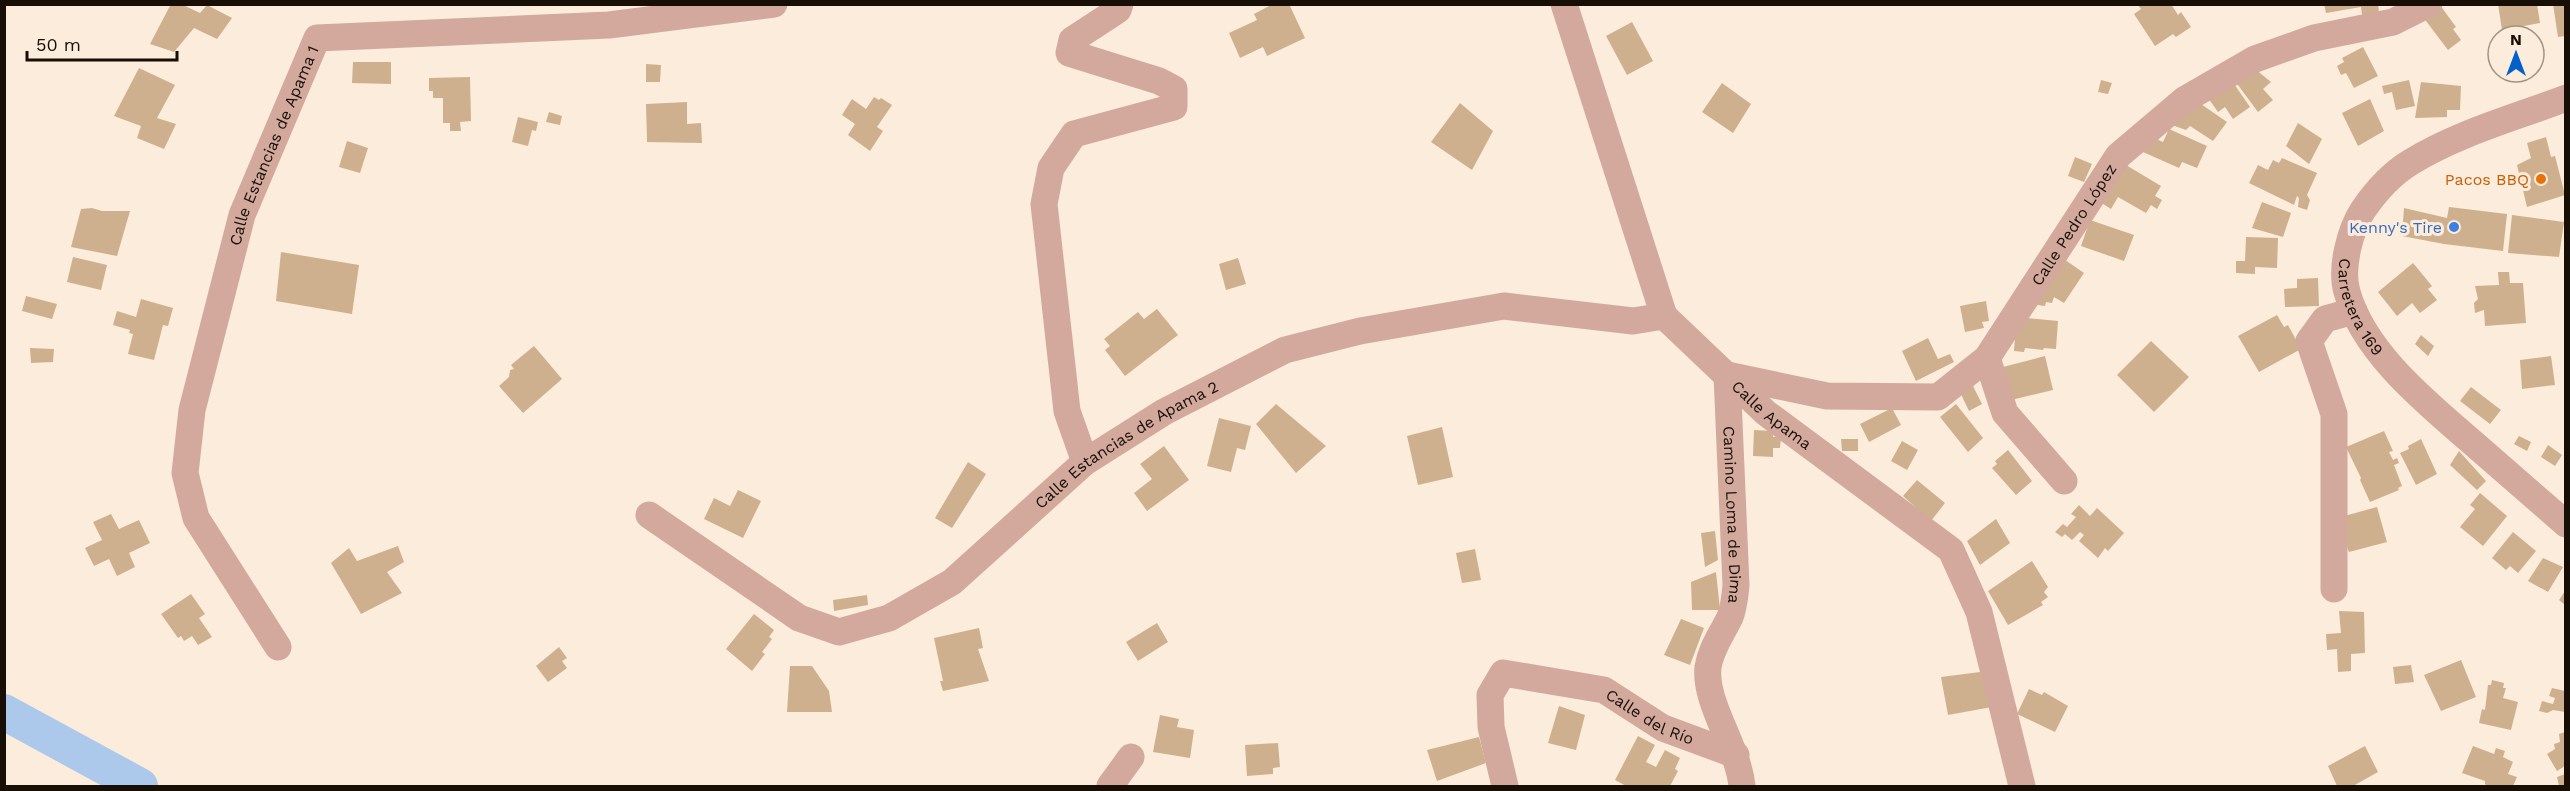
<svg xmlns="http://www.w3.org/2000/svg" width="2570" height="791" font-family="'Work Sans',sans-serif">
  <rect width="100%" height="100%" fill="#fcecdb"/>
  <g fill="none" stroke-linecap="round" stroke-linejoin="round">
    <!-- river -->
    <path stroke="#acc8eb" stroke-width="36" d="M4 712 140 786"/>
  </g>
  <!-- building -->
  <path fill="#ceb08e" d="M171 4H181L200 13 207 5 232 18 217 39 194 28 174 52 150 44Z
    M1273 4H1289L1305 38 1267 56 1263 47 1240 58 1229 33 1257 20 1254 14Z
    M2137 4H2171L2178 15 2181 12 2191 27 2176 37 2173 34 2155 46 2134 14 2141 9Z
    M2324 4H2378L2379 12 2362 15 2361 7 2326 13Z
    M2498 4H2537L2540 23 2502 30Z
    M2553 4H2565V36L2558 37Z
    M2440 5 2456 27 2453 29 2461 40 2448 50 2423 17Z
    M1632 22 1653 61 1627 75 1606 36Z
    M2363 47 2378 76 2354 88 2346 73 2341 75 2337 66 2344 62 2342 58Z
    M353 62H391V84L352 83Z
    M646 64 661 65 660 82H646Z
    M139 68 175 85 157 118 176 124 164 149 137 138 141 126 114 116Z
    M2255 69 2271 82 2263 89 2273 100 2258 112 2235 81Z
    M470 77 471 121 460 122 461 131H450V123H443V98H433V91H429V78Z
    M2101 80 2112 83 2108 94 2098 92Z
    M2409 80 2415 106 2396 110 2392 92 2384 94 2382 86Z
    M2232 81 2250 107 2233 119 2225 107 2218 112 2208 98Z
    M2421 82 2461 86 2460 110H2447V117L2415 118Z
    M1722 83 1751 104 1733 133 1702 112Z
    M874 97 879 100 881 98 892 105 877 127 883 131 870 151 848 135 855 124 842 115 852 99 866 109Z
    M2370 99 2384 131 2358 146 2342 113Z
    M687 102V124L701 123 702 143 647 142 646 104Z
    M2198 102 2227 122 2213 141 2190 126 2186 130 2169 124Z
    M1460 103 1493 131 1472 170 1431 142Z
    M549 112 562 116 560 125 546 122Z
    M518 117 538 122 536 131 532 130 528 146 512 142Z
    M2298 123 2322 139 2309 164 2286 146Z
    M2169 129 2207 146 2197 168 2182 162 2179 168 2143 152 2150 136 2163 142Z
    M2546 137 2551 157 2555 156 2565 195 2527 207 2517 165 2531 158 2527 143Z
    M347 141 368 148 360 173 339 167Z
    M2075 157 2092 164 2084 182 2068 176Z
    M2282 158 2317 173 2307 195 2310 200 2307 210 2298 207 2299 198 2297 196 2294 205 2249 183 2258 165 2268 170 2273 160 2279 163Z
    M2121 162 2161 186 2155 196 2162 200 2157 209 2151 205 2146 213 2118 197 2111 209 2097 200Z
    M2262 202 2291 213 2283 237 2252 228Z
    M2449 207 2507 214 2503 251 2444 244 2402 236 2404 208 2447 218Z
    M92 208 102 211H130L117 256 71 247 81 209Z
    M2512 215 2564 222 2559 257 2508 253Z
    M2090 220 2134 235 2124 261 2081 246Z
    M2246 237 2278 238 2277 268 2255 267V274L2236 273V261H2245Z
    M281 252 359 265 352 314 276 301Z
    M73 257 107 265 101 290 67 282Z
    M2061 257 2084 273 2064 303 2054 297 2052 303 2046 302 2045 306 2031 304Z
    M1238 258 1246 284 1226 290 1219 264Z
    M2413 263 2432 286 2428 289 2437 300 2420 313 2412 303 2397 316 2378 292Z
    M2498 272H2509L2510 283H2523L2526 323 2485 326 2484 310 2475 313 2474 303 2478 299 2475 286 2499 285Z
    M2318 278 2319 306 2285 307 2284 289 2297 288V279Z
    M26 296 57 304 52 319 22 311Z
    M141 299 173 308 168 326 163 325 154 360 128 354 133 334 129 333 130 330 113 325 117 311 136 317Z
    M1986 301 1989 321 1982 322 1984 328 1965 332 1960 306Z
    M1157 309 1178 335 1125 376 1105 350 1110 346 1104 339 1138 312 1144 319Z
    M2277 315 2284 327 2288 325 2301 349 2259 372 2238 336Z
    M2026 318 2058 321 2056 349 2044 348 2043 350 2025 348 2024 352 2014 351 2016 323Z
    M2421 335 2434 346 2428 356 2415 344Z
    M1928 338 1938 359 1950 354 1954 362 1916 381 1902 351Z
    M2151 341 2189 377 2154 412 2117 375Z
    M534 346 562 379 523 413 499 386 509 377 510 370 514 369 511 365Z
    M30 348 54 349 53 362 31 363Z
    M2045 356 2053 390 2011 400 2003 367Z
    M2551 356 2555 385 2522 389 2520 360Z
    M1972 384 1982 404 1969 411 1959 390Z
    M2471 387 2501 410 2490 424 2460 401Z
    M1276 404 1326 446 1296 473 1256 424Z
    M1956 404 1983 438 1968 452 1940 417Z
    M1892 408 1901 425 1869 442 1860 424Z
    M1219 418 1251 426 1245 450 1237 448 1231 472 1207 466Z
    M1442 427 1453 477 1418 485 1407 436Z
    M1754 430 1773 431V437H1781L1780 448H1773V457L1753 456Z
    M2384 431 2393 451 2389 452 2393 460 2397 458 2399 463 2394 465 2402 486 2398 488 2399 490 2370 502 2360 480 2361 478 2346 447Z
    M2519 436 2531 442 2527 451 2514 444Z
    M1841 439H1858V451H1842Z
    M2421 439 2437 474 2416 485 2400 453 2409 449 2408 446Z
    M1902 441 1918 450 1907 470 1891 461Z
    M2548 445 2562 455 2555 466 2541 457Z
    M1164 446 1189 480 1147 511 1134 493 1152 479 1140 464Z
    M2008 450 2032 481 2016 495 1992 468 1997 464 1995 461Z
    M2459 451 2486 481 2477 490 2450 465Z
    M968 462 986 474 952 528 935 518Z
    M1917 480 1945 503 1931 521 1903 496Z
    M738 490 761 501 743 538 704 519 714 498 730 506Z
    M2480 493 2507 516 2483 546 2460 527 2475 509 2470 505Z
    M2079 505 2090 516 2097 508 2124 533 2108 551 2105 548 2098 558 2079 541 2084 535 2080 532 2072 540 2065 534 2062 537 2055 532 2063 524 2067 527 2076 517 2071 514Z
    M2377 507 2387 542 2349 552 2337 518Z
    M111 514 119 529 139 520 150 543 129 553 135 567 117 576 109 559 94 566 85 548 102 540 93 522Z
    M1996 519 2010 543 1980 565 1967 541Z
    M1715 531 1718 560 1705 567 1701 533Z
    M2513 532 2536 551 2518 573 2510 566 2506 570 2492 558Z
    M398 546 404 562 387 572 402 593 361 614 331 563 349 548 357 561Z
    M1475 549 1481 580 1462 583 1456 553Z
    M2543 558 2563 567 2548 592 2528 581Z
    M2032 561 2048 587 2044 592 2048 597 2041 602 2043 605 2008 625 1988 591Z
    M1716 572 1720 610H1692L1691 582Z
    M2565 591V605L2559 600Z
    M191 594 205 614 199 618 212 637 198 645 192 636 184 641 181 636 178 638 161 614Z
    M867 595 868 605 834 611 833 600Z
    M2339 611 2364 612 2365 653 2351 654V671L2338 672 2337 649 2327 650 2326 634 2341 633Z
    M754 614 774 630 769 637 772 639 762 652 765 654 752 671 726 649Z
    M1681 619 1704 628 1690 665 1664 655Z
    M1157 623 1168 642 1138 661 1126 642Z
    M979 628 983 648 978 649 989 681 943 691 940 681H943L934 638Z
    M559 647 567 658 562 661 567 668 548 682 536 666Z
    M2461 660 2476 697 2441 711 2424 675Z
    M2411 665 2414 682 2395 684 2393 667Z
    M790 666H812L829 691 832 712H787Z
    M1980 672 1992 707 1948 715 1941 677Z
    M2492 680 2504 683 2503 688H2506L2503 698 2518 702 2511 730 2479 723 2482 709 2485 710 2488 685H2491Z
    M2552 688 2565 691V712L2553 710 2547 713 2539 711 2542 701 2553 704 2555 698 2549 696Z
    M2029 689 2042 695 2044 692 2068 706 2055 732 2017 714Z
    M1559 706 1585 715 1576 750 1548 743Z
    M1160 715 1179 719 1177 727 1194 730 1190 758 1153 752Z
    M2565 732V766L2557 771 2547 754 2555 749 2554 744 2560 742 2559 734Z
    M1638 736 1655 745 1646 762 1656 767 1665 750 1680 758 1675 769 1678 771 1670 786H1626L1615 780Z
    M1479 737 1486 763 1437 781 1427 750Z
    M1278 743 1280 767 1273 768V774L1247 776 1245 745Z
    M2365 746 2378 772 2353 786H2337L2328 766Z
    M2473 746 2494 754 2496 748 2505 751 2503 757 2513 762 2508 774 2517 777 2513 786H2487L2485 784V781L2462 773Z
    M2565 774V786H2559L2557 777Z"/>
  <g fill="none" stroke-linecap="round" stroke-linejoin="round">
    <!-- minor -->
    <g stroke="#d3a89d" stroke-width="27">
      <path id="s1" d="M1564 4 1664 316 1766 413 1951 550 1979 612 2022 786"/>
      <path id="s2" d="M2566 98C2514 118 2458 133 2411 162 2391 174 2376 191 2363 210 2350 230 2340 268 2347 292 2364 353 2427 403 2473 443 2504 470 2535 497 2566 524"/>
      <path d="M1987 358 2005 413 2064 481"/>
      <path id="s3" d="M1727 375 1827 396 1938 397 1987 358 2118 156 2184 100 2255 59 2314 38 2393 22 2429 4"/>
      <path id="s4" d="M1727 375 1736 585C1735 595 1734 608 1730 617 1722 634 1711 648 1708 667 1704 703 1738 746 1742 786"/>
      <path d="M1085 462 1067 411 1044 204 1051 168 1074 134 1174 107V89L1159 81 1069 53 1072 40 1118 10 1120 4"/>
      <path id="s5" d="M649 515 799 618 839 632 889 618 952 582 1085 462 1164 412 1285 350 1360 331 1504 306 1633 321 1664 316"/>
      <path d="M2334 589V414L2309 341 2325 319 2354 311"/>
      <path id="s6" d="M278 647 196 518 185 473 192 410 242 215 317 38 609 25 774 4"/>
      <path d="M1110 786 1131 757"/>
      <path id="s7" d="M1505 786 1491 727 1490 695 1503 673 1604 690 1663 728 1736 755"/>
    </g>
  </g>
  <!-- markers -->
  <circle fill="#e8710a" stroke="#fcecdb" stroke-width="2" cx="2541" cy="179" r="6"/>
  <circle fill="#3f7fe0" stroke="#fcecdb" stroke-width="2" cx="2454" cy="227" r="6"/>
  <g text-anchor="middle" stroke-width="6" stroke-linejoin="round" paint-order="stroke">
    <!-- street labels -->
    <g font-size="16" fill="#170f05" stroke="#fcecdb">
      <text dy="6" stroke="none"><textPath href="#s6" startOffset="540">Calle Estancias de Apama 1</textPath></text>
      <text dy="6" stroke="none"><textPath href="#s3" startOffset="435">Calle Pedro López</textPath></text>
      <text dy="6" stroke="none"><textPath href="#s2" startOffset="340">Carretera 169</textPath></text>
      <text dy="6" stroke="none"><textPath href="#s1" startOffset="474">Calle Apama</textPath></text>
      <text dy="6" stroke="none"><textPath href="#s5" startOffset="572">Calle Estancias de Apama 2</textPath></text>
      <text dy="6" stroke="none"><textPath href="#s4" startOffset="140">Camino Loma de Dima</textPath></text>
      <text dy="6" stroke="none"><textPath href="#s7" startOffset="274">Calle del Río</textPath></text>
    </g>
    <!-- food labels -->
    <g font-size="16" fill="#c56008" stroke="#fcecdb" text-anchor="end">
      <text x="2529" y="185">Pacos BBQ</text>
    </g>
    <!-- shop labels -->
    <g font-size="16" fill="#366cbe" stroke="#fcecdb" text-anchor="end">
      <text x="2442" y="233">Kenny's Tire</text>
    </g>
  </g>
  <!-- border -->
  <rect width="2570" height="791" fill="none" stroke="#170f05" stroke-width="12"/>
  <!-- north arrow -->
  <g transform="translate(2516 54)"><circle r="28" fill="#fcecdb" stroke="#a09485" stroke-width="1.5"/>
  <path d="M0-4.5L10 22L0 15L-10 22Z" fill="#0160c9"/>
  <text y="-9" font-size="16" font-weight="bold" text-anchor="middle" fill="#170f05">N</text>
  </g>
  <!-- scale -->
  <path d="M27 51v9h150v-9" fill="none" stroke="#170f05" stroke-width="3"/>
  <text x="36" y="51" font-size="18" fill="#170f05" stroke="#fcecdb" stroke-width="4.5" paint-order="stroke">50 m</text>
</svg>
